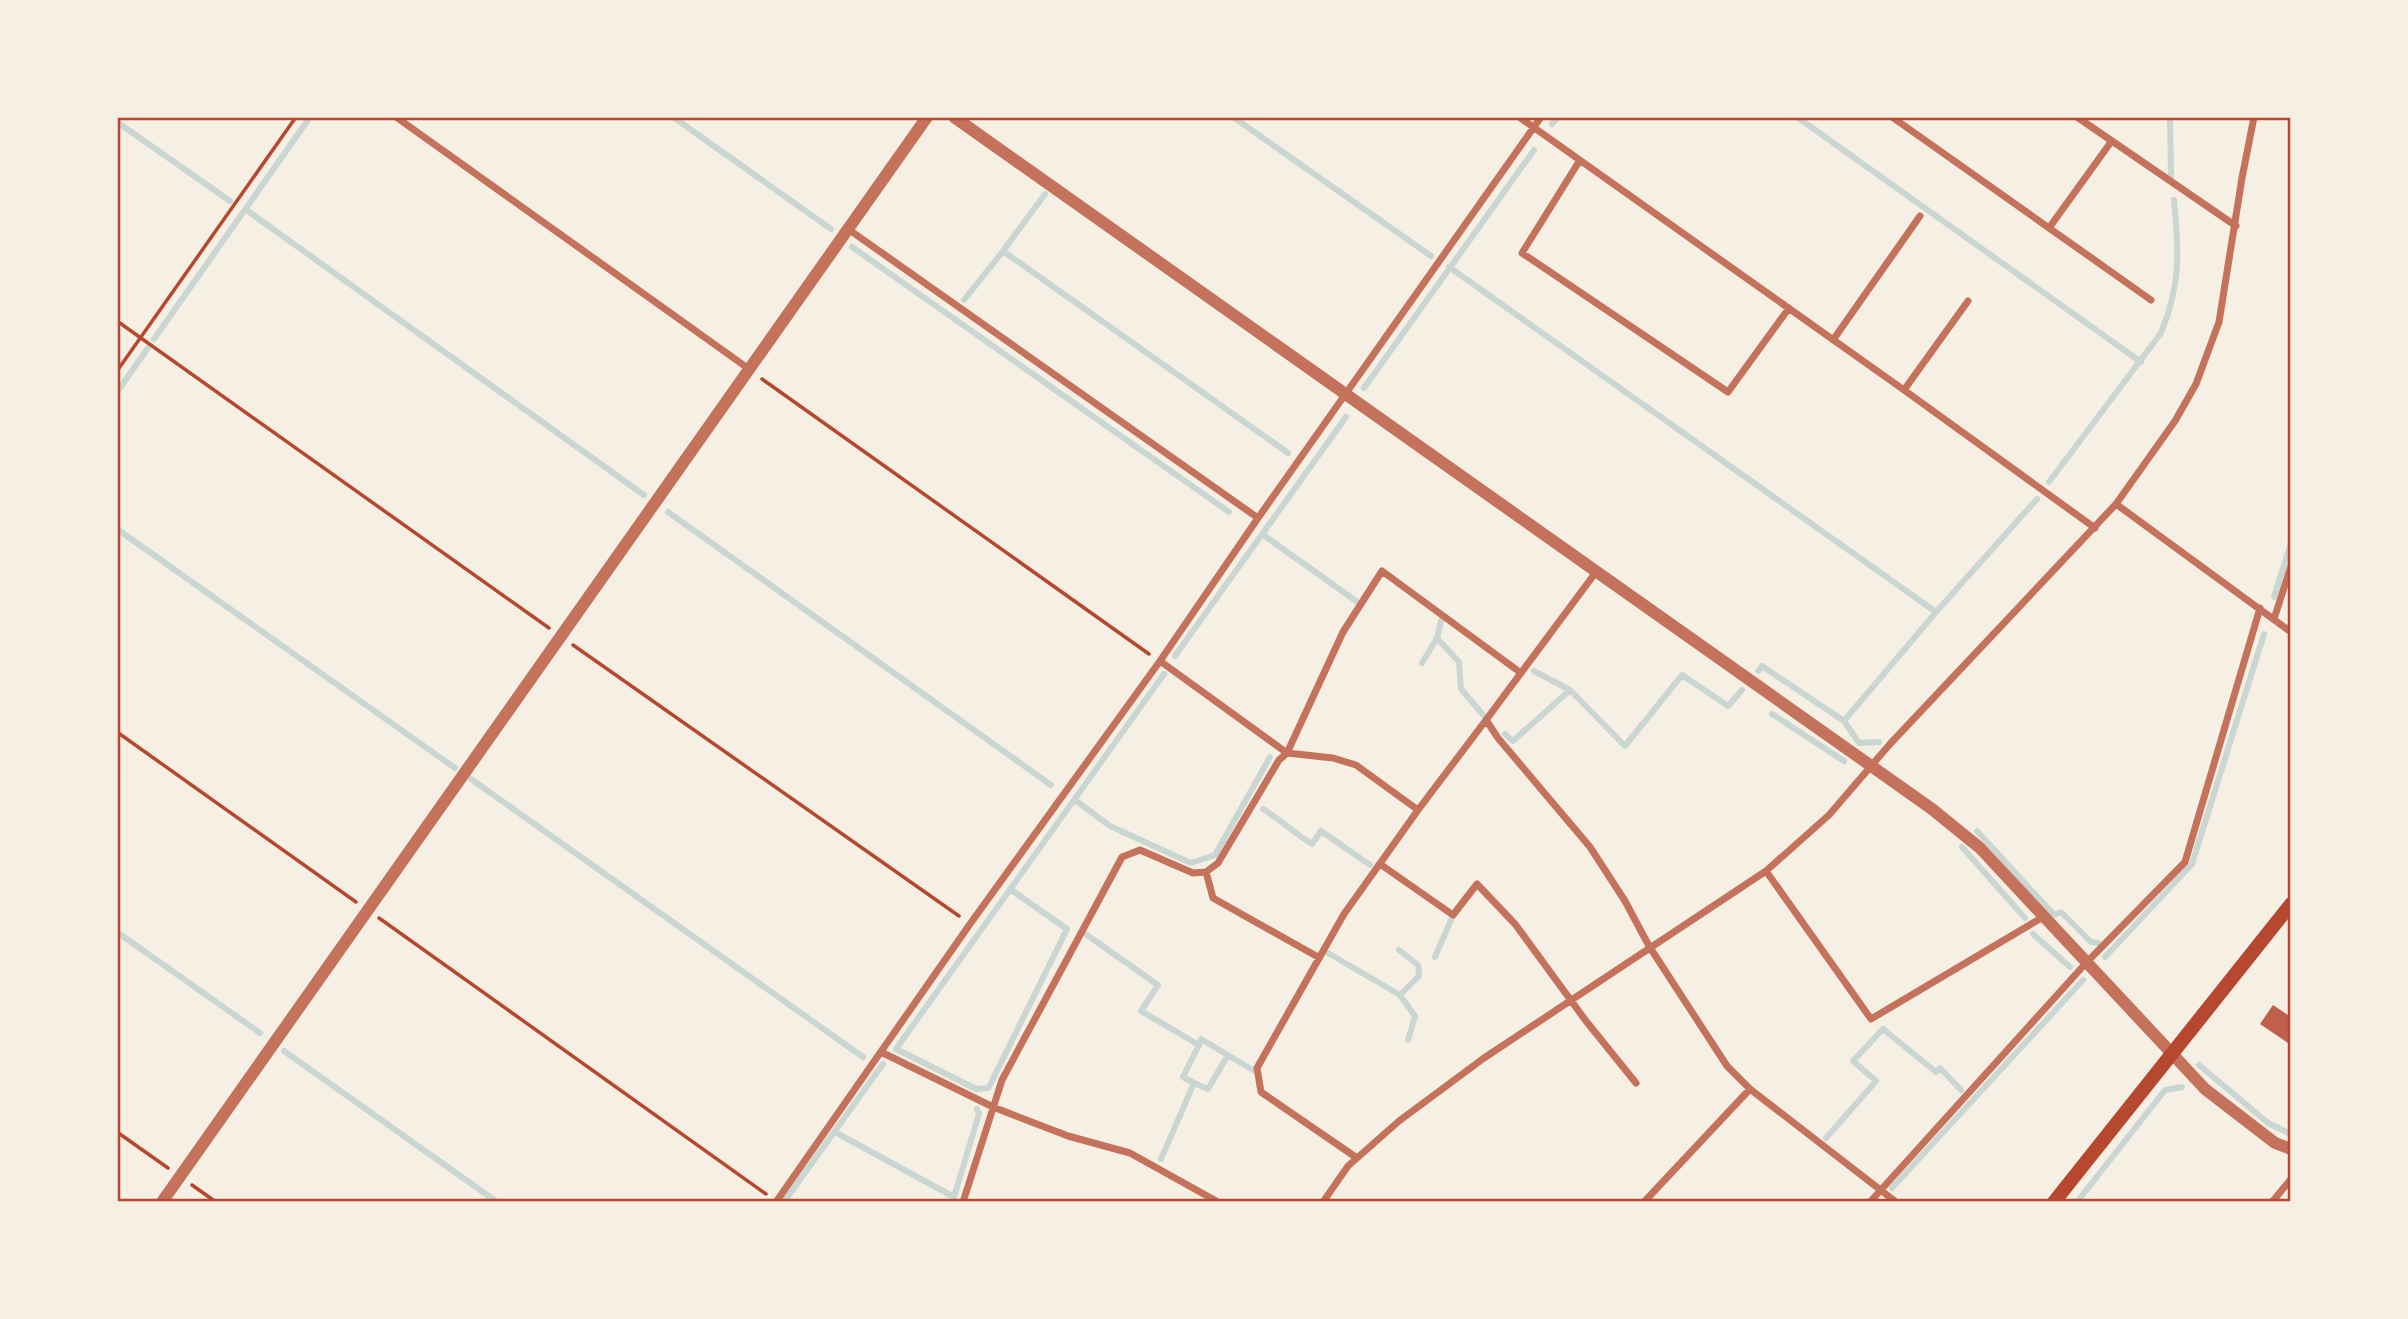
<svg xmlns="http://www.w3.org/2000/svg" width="2408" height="1319" font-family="'Archivo Narrow',sans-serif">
  <rect width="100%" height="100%" fill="#f6efe4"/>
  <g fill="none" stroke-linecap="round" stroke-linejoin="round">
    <!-- stream -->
    <path stroke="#c9d6d2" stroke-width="6" d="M673 117 831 229
      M1233 117 1431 256
      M1797 117 2141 362
      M2170 117 2171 176
      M117 122 230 201
      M1552 124 1558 117
      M245 209 644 495
      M852 247 1229 512
      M1003 251 1045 194
      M1449 267 1936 612 1844 721
      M964 300 1003 251 1288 453
      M154 339 310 117
      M1364 388 1534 150
      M117 392 148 348
      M2049 482 2161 333C2181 284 2179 252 2174 200
      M668 512 1051 785
      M117 529 455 768
      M1262 534 1356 601
      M2274 597 2291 543
      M1936 612 2037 499
      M1437 638 1459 662 1461 689 1484 716
      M1175 656 1346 417
      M1422 663 1437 638 1441 621
      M1534 671 1570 690
      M1758 671 1762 666 1844 721 1859 743 1879 742
      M1772 714 1844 761
      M1505 734 1513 741 1570 690 1625 746 1682 675 1728 706 1742 690
      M471 779 863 1057
      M1075 800 1110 826 1191 863 1215 855 1270 757
      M1263 809C1281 820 1294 833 1312 844L1321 831 1370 865
      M1977 831 2054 915 2061 912 2091 942 2098 943
      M1962 847 2025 918
      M117 932 260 1033
      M2033 934 2070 967
      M1087 935 1158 985 1141 1011 1199 1045 1201 1039 1253 1070
      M1399 950 1418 965 1419 976 1400 995
      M1328 953 1400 995 1415 1016 1408 1040
      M1435 957 1451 920
      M2105 957 2192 864 2264 634
      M284 1051 497 1202
      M2199 1065 2268 1123 2291 1134
      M1194 1083 1208 1089 1228 1055
      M989 1087 1067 929 1010 889
      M988 1088 976 1089 896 1049 1164 674
      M835 1132 954 1197 979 1114 977 1109
      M1826 1138 1876 1081 1853 1061 1883 1029 1936 1072 1940 1068 1961 1090
      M1161 1159 1194 1083 1183 1077 1199 1045
      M1892 1188 2083 980
      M786 1199 883 1064
      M2077 1202 2165 1090 2182 1087"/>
  </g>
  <!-- building -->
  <path fill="#bf614a" d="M2273 1005 2291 1017V1045L2260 1024Z"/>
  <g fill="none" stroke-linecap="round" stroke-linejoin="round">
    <!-- path -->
    <path stroke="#b5482f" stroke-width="3.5" d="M117 321 549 628
      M117 371 296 117
      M762 379 1149 654
      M573 645 959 916
      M117 732 356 902
      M379 918 766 1194
      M117 1132 168 1168
      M192 1185 216 1202"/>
    <!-- minor -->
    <path stroke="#c5725c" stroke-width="7" d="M396 117 749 369
      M1519 117 1904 390 2095 528
      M1892 117 2151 300
      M2077 117 2236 226
      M1580 160 1522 253 1728 392 1789 308
      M2049 228 2111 142
      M848 229 1258 518
      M1833 340 1920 216
      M1904 390 1968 301
      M2116 504 2291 632
      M1596 572 1486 720 1498 738 1590 847 1625 901 1649 946 1727 1066 1750 1089 1896 1202
      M2274 619 2291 566
      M1486 720 1418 810 1356 765 1333 758 1287 753 1343 632 1382 571 1521 673
      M1380 864 1453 915 1477 884 1515 924 1586 1021 1636 1083
      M1766 871 1871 1019 2043 917
      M1206 872 1213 898 1318 957
      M881 1052 993 1107 1068 1136 1130 1153 1218 1202
      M1357 1158 1261 1092 1257 1068 1344 914 1418 810
      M776 1202 970 924 1160 661 1258 518 1541 117
      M963 1202 1002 1080 1122 857 1140 850 1193 873 1206 872 1218 863 1279 760 1287 753 1160 661
      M1323 1202 1348 1166 1399 1121 1484 1058 1766 871 1829 815 1890 744 2116 504 2175 421 2196 384 2219 322 2242 178 2254 117
      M1644 1202 1750 1089
      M1870 1202 2086 963 2185 862 2260 608
      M2272 1202 2291 1179"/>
    <!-- tertiary -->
    <path stroke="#c5725c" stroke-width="12" d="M954 117 1932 809 1980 848 2205 1089 2275 1143 2291 1149
      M162 1202 927 117"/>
    <!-- secondary -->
    <path stroke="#b5482f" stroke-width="14" d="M2054 1202 2291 904"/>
  </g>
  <!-- border -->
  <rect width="2408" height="1319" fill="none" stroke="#f6efe4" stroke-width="238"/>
  <rect x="119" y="119" width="2170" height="1081" fill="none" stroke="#b5482f" stroke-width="2.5"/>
</svg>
